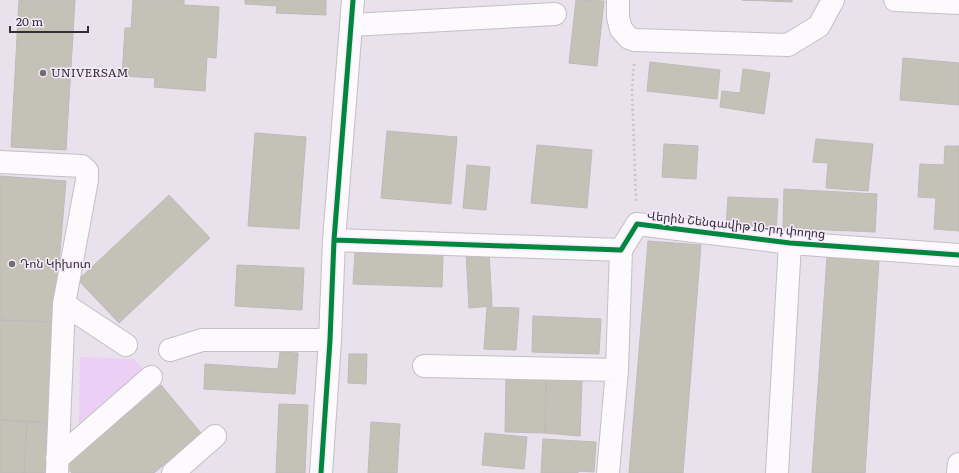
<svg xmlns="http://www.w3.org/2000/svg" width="959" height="473" font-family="Literata,'Noto Sans Armenian',serif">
  <rect width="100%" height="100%" fill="#e9e1eb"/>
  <!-- green -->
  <path fill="#eccff5" d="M80 357 134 359 143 369 79 428Z"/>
  <!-- building -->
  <path fill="#c4c2b7" stroke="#bdbabb" d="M19 0H75L66 150 11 147Z
    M133 0H184V5L219 7 216 58 207 57 205 91 154 87 155 78 122 76 125 28H131Z
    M245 0H326V15L276 13 277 6 245 4Z
    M576 0 604 1 597 66 569 63Z
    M742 0H792V2Z
    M903 58 959 63V105L900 100Z
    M650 62 720 70 717 99 647 91Z
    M743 69 770 73 764 114 720 107 722 91 740 93Z
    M387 131 457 137 451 204 381 198Z
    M255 133 306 137 299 229 248 226Z
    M816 139 873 144 868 191 826 188 828 163 813 162Z
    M664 144 698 146 696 179 662 177Z
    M537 145 592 150 587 208 531 203Z
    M945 146H959V231L934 229 936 198 918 197 920 164 944 165Z
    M467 165 490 167 486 210 463 208Z
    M0 176 66 181 54 322 0 320Z
    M784 189 877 194 875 232 783 228Z
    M169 195 210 238 119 323 78 280Z
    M728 197 778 199 776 231 726 229Z
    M648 241 701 245 683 473H629Z
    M489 251 492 306 469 308 466 253Z
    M355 253 443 255 442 287 353 284Z
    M827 257 879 260 865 473H812Z
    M237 265 304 268 302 310 235 306Z
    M487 307 519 308 516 350 484 349Z
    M533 316 601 319 599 354 532 352Z
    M0 320 54 322 49 423 0 420Z
    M280 352 298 353 295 394 204 389 205 364 278 369Z
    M349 354H367L366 384 348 383Z
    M506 379 546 380 545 433 505 432Z
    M546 380 582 381 580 436 545 433Z
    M161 385 201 433 154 473H72L66 466Z
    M279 404 308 405 305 473H276Z
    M0 420 27 421 24 473H0Z
    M27 421 49 423 50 473H24Z
    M371 422 400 424 397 473H368Z
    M485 433 527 437 524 469 482 465Z
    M543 439 596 442 594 472 578 471V473H541Z"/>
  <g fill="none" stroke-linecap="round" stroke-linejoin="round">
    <defs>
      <path id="minor" d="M618 0V17L621 29 629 38 635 40 788 45 819 26 833 0
        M895 0 959 3
        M351 25 555 14
        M0 162 82 166 87 171V180L64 304 57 473
        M334 240 621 250 637 224 790 243 959 255
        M64 304 126 345
        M170 350 202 340H330
        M424 366 617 370
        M57 459 151 377
        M173 473 215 436
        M321 473 330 340 334 240 353 0
        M608 473 617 370 621 250
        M777 473 790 243
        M958 473 959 464"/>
    </defs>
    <!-- minor casing -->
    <use href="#minor" stroke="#c4bfc6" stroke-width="24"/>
    <!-- path -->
    <path stroke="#c6c4c7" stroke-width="2.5" stroke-dasharray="2 3" stroke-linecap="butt" d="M634 64 632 90 636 201"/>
    <!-- minor -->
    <use href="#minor" stroke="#fcfafc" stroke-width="22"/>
    <defs>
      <path id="cycleway" d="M334 240 621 250 637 224 790 243 959 255
        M321 473 330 340 334 240 353 0"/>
    </defs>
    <!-- cycleway casing -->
    <use href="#cycleway" stroke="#f8eafd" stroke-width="8"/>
    <!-- cycleway -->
    <use href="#cycleway" stroke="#00873e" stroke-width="5"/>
  </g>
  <!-- markers -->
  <g fill="#736d75" stroke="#f8eafd" stroke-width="1.5">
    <circle cx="43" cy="73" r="4"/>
    <circle cx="12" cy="264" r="4"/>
  </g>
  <g text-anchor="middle" stroke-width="3" stroke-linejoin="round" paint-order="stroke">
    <!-- poi labels -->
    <g font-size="12" fill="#332e35" stroke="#f8eafd" text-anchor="start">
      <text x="51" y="77">UNIVERSAM</text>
      <text x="20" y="268">Դոն Կիխոտ</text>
    </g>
    <!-- street labels -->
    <g font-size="12" fill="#332e35" stroke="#f8eafd">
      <text transform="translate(736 225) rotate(6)" y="4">Վերին Շենգավիթ 10-րդ փողոց</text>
    </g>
  </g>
  <!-- scale -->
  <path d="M10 26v6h78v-6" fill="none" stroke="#332e35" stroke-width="2"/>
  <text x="16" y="26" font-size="12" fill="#332e35" stroke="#f8eafd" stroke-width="3" paint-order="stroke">20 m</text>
</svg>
